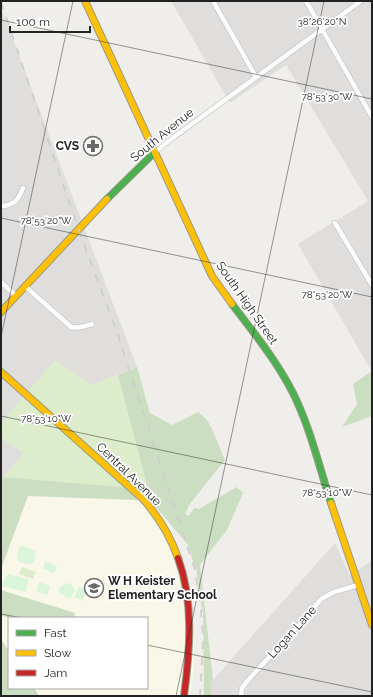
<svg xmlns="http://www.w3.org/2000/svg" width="373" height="697" font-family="Raleway,sans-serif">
  <rect width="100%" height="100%" fill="#f0eeeb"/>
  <!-- residential -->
  <path fill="#dfdedc" d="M171 1H372V372L298 244 368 201 286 65 230 103Z
    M1 8 137 367 92 385 55 361 1 423Z
    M1 438 24 453 1 480Z
    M335 543 350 576 372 560V696H212L211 682Z"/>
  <!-- education -->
  <path fill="#f8f7e8" d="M28 496 151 501 171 528 185 569 194 622V669L190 696H39L34 688H147V618H9V651L1 639V560Z"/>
  <!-- grass -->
  <path fill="#ddeccb" d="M55 360 92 385 118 375 151 501 45 411 131 488 4 477 24 453 1 438V423Z
    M22 567 36 572 33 579 19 574Z"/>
  <!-- forest -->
  <path fill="#cbdec1" d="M137 367 150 413 172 425 198 412 207 420 212 429 225 460 189 505 185 514 189 516 194 508 199 509 237 487 243 493 227 530 200 565 213 680 211 683 212 696H205L204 694 203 615 197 574 188 545 151 501 118 375Z
    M372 371V416L342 427 357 404 353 384Z
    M4 477 131 488 140 500 28 496 1 569V480Z
    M1 590 75 613 74 618H9L1 615Z
    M1 639 9 651V688H34L39 696H1Z"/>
  <!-- park -->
  <path fill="#daf5da" d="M21 545 35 551C37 566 29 566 18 561L17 554Z
    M46 561 57 567 54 573 43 568Z
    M8 574 29 579 26 592 1 586Z
    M39 582 50 586 47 595 36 591Z
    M67 583 72 585 75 590 70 599 59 593V589L61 586Z
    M79 587 88 590 82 601 74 597Z"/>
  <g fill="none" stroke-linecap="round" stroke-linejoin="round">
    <defs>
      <path id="street" d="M213 1 256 77
        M306 1 372 117
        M155 152 174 137 361 1
        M1 206C14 206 19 199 23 188
        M335 223 372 285
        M1 282 16 296
        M25 286 71 327C78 329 85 326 92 324
        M241 696 242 688 249 679 309 614 321 599 334 592 358 585"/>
      <path id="fast" d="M107 199 155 152
        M232 304C253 332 277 361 293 393 310 427 319 466 331 503"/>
      <path id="slow" d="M85 1 212 276 232 304
        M1 312 107 199
        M1 372 143 499C159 517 170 535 178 558
        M331 503 372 625"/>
      <path id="jam" d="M178 558C194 601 190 651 184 696"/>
    </defs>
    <!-- street casing -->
    <use href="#street" stroke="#c9c8c7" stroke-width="6"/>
    <!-- fast casing -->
    <use href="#fast" stroke="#999a82" stroke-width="8"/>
    <!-- slow casing -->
    <use href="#slow" stroke="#999a82" stroke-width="8"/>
    <!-- jam casing -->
    <use href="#jam" stroke="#999a82" stroke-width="8"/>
    <!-- street -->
    <use href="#street" stroke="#fdfcfc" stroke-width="4.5"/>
    <!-- fast -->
    <use href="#fast" stroke="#4caf50" stroke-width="6"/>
    <!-- slow -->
    <use href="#slow" stroke="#ffc107" stroke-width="6"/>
    <!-- jam -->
    <use href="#jam" stroke="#c62828" stroke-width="6"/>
    <!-- rail -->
    <path stroke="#ccc" stroke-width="1.5" stroke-dasharray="8 8" stroke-linecap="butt" d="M1 2 78 228 117 332 195 570 201 611 203 638 200 696"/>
  </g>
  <!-- ticks -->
  <path fill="none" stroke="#222" stroke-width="1" stroke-opacity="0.45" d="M1 20 372 99M1 218 372 297M1 337 73 1M1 416 372 495M1 614 22 618M147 645 372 692M176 696 324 1"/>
  <!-- icons -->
  <defs>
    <symbol id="pharmacy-ring" viewBox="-11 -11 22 22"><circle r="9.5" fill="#fff" stroke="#6a6968" stroke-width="1.5"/><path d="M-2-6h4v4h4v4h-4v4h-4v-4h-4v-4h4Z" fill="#6a6968"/></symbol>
    <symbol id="school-ring" viewBox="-11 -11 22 22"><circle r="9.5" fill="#fff" stroke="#6a6968" stroke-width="1.5"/><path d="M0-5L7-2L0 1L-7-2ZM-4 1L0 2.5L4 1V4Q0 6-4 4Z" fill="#6a6968"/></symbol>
  </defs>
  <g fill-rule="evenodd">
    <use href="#pharmacy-ring" x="82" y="135" width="22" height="22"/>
    <use href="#school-ring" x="83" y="577" width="22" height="22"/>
  </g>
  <g text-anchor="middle" stroke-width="3.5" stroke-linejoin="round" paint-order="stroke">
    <!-- street labels -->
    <g font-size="12" fill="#222" stroke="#fff">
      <text transform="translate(162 135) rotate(-39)" y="4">South Avenue</text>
      <text transform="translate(247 303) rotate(55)" y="4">South High Street</text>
      <text transform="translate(129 474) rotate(44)" y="4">Central Avenue</text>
      <text transform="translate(292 632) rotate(-48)" y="4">Logan Lane</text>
    </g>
    <!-- poi labels -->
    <g font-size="12" font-weight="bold" fill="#222" stroke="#fff" text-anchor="end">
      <text x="79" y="150">CVS</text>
      <text x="108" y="585" text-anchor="start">W H Keister<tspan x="108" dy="14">Elementary School</tspan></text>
    </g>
  </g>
  <g font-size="10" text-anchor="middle" fill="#222" stroke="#fff" stroke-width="3.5" stroke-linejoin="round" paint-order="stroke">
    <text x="322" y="25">38°26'20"N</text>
    <text x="327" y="100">78°53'30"W</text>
    <text x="46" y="224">78°53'20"W</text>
    <text x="327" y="298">78°53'20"W</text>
    <text x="46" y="422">78°53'10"W</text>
    <text x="327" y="496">78°53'10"W</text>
  </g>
  <!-- border -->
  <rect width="373" height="697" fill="none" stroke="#222222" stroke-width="4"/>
  <!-- legend -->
  <rect x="8" y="617" width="140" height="72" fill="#ffffff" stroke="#a7a7a7"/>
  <rect x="16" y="630" width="20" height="6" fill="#4caf50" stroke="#a7a7a7"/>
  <text x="44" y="637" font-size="12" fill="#222222">Fast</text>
  <rect x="16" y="650" width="20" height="6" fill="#ffc107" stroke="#a7a7a7"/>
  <text x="44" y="657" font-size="12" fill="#222222">Slow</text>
  <rect x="16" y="670" width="20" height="6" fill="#c62828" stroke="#a7a7a7"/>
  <text x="44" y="677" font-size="12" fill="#222222">Jam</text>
  <!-- scale -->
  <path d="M10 26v6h80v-6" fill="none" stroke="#222222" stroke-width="2"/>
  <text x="16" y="26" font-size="12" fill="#222222" stroke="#ffffff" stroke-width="3" paint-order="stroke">100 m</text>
</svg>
